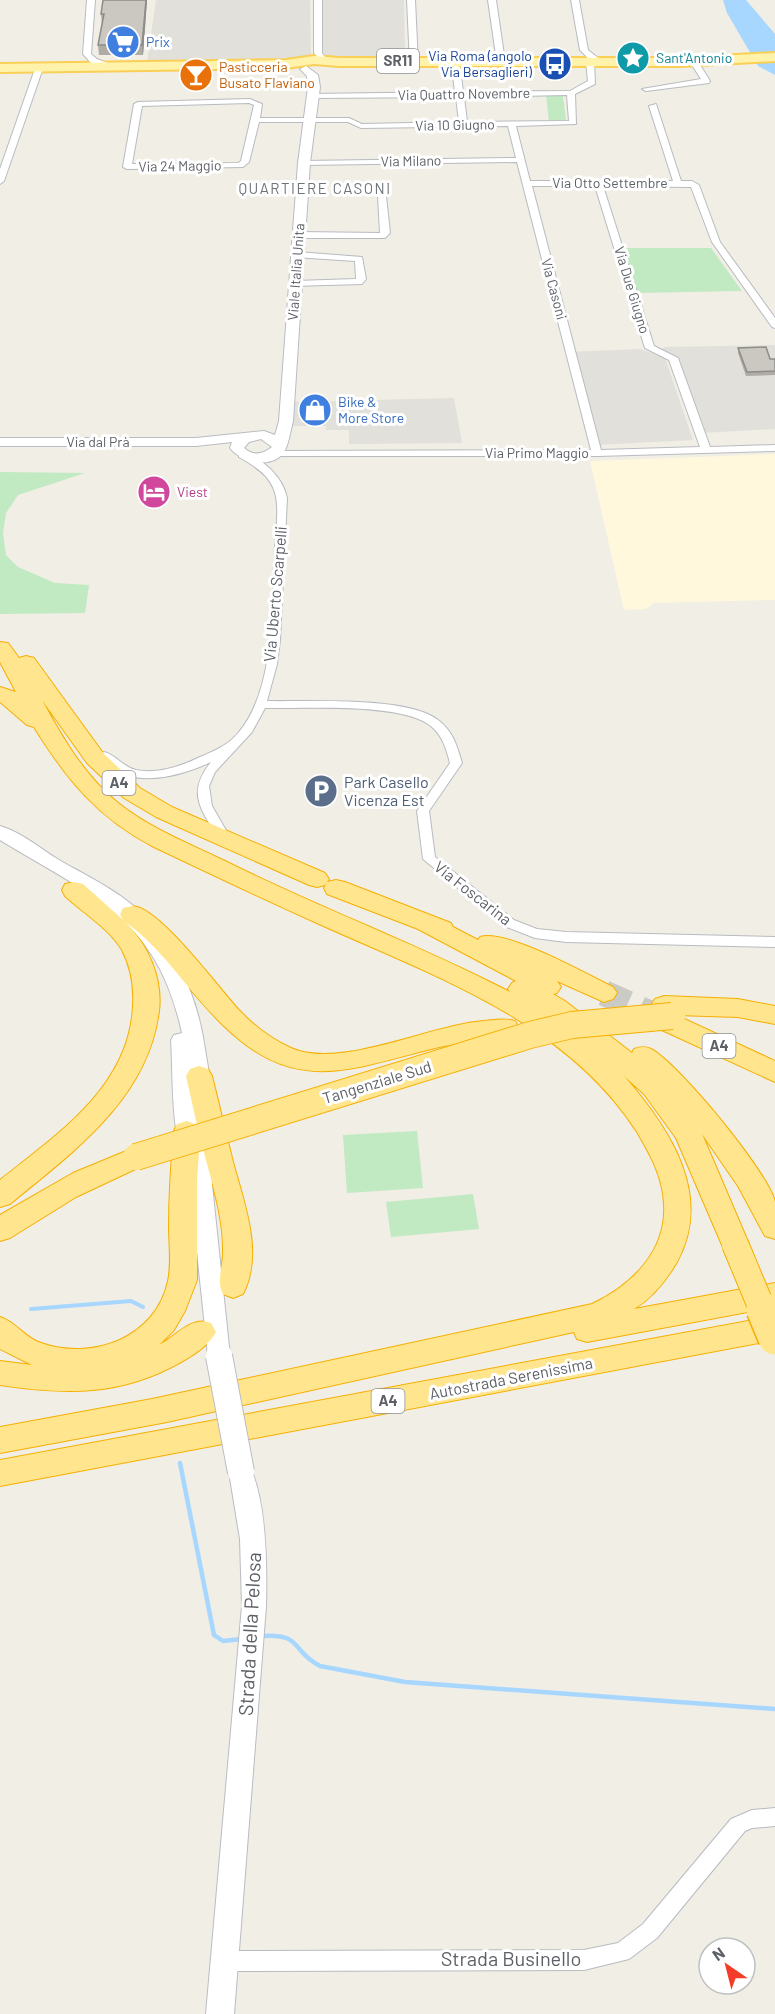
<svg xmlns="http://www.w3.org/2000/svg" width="775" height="2014" font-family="Barlow,sans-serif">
  <rect width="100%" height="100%" fill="#f0eee5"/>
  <!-- commercial -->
  <path fill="#fff8dc" d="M775 454V600L654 603 646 609 624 610 590 461Z"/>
  <!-- industrial -->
  <path fill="#e1e0da" d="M156 0H310L311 56 305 60 147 62Z
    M320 0H404L405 56 401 59 328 60 321 54Z
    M775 345V429L702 433 675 355 660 350 665 347Z
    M640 349 665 358 693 440 596 445 570 352Z
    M454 398 462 443 349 444V430H326V426H292L291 419 294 402Z"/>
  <!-- green -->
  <path fill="#c1e9c2" d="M560 94 563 96 566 120 549 122 546 95Z
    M621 248H711L742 291 634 293Z
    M0 472 85 473 18 495 6 513 3 533 6 555 18 567 55 583 89 585 85 613 0 614Z
    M417 1131 423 1188 347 1193 343 1135Z
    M473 1194 479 1229 391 1237 386 1202Z"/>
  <!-- water -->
  <path fill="#a7d6ff" d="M723 0H746L775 34V75L758 66 727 13Z"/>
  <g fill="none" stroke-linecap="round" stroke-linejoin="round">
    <!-- stream-far1 -->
    <path stroke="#a7d6ff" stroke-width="4" d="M31 1309 131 1301 143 1307"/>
    <!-- stream -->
    <path stroke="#a7d6ff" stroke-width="4.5" d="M180 1463 214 1635 223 1641 242 1639
      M261 1636C304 1633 290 1651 320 1666L405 1682 775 1709"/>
    <!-- highway-tunnel -->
    <path stroke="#cbcbc6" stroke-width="26" stroke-dasharray="26 13" stroke-linecap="butt" d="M604 993 662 1019"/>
    <defs>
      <path id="street" d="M87 0H95L91 54 97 59 110 64V68L91 63 83 54Z
        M314 0H322V53L328 61 324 63 314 53Z
        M407 0H415L418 64 414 66 410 64Z
        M488 0H496L505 62 501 64 497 62Z
        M571 0H579L588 50 602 61 598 63 594 62 595 84 575 94 576 124 516 126 530 181H673L649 106 656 104 681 181H692L699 185 720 242 775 318V328L772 327 712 242 691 187 603 186 654 346 678 358 710 447 775 445V451L597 456H269V452L273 451 591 450 517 162 304 165 300 163 304 161 516 158 508 126 361 128 348 122H259L249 162 243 167 127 169 123 167 134 104 138 102 250 99 262 104 260 118H349L362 124 459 122 456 97 312 98 308 96 312 94 455 92 452 67 456 65 460 67 463 92 570 91 588 81 586 61 589 59 580 50ZM567 95 569 121 467 122 464 97ZM249 103 254 105 241 161 238 163 132 164 142 106ZM532 186H595L645 348 669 360 700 447 601 450Z
        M694 60H697L710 81 709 83 646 91 642 89 701 79 690 62Z
        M36 66 43 68 4 181 0 184V169Z
        M382 193 386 196 390 233 385 238H299L295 235 299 232 380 233 378 196Z
        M297 252 362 257 366 279 362 284 292 286V282L295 281 356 279 355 261 294 257V253Z
        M243 452C263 459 283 477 287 498L280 640 277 664 267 701C309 702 407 696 438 720 453 731 457 746 462 763L429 811 435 857 514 920 537 929 566 932 775 937V947L566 942 535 938 504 926 423 859 417 811 450 763C446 748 443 737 432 727 405 702 303 709 265 708L252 732 215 772 209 786 212 806 231 839 225 843 219 839C201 810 186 793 211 762 176 778 126 791 98 756L104 752C116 755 123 767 136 770 156 774 179 767 198 758 213 751 228 746 239 732 274 690 272 612 274 560 275 541 278 523 277 505 276 480 260 469 239 457V453Z
        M775 1808V1826L752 1828 745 1831 657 1938 629 1959 584 1970 224 1971 217 1968 214 1961 217 1954 224 1951 584 1950 618 1943 643 1924 731 1819 752 1810Z"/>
      <path id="secondary" d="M306 66 318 75 320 87 310 163 293 421C291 429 289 441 286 448 277 471 241 463 230 448L232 442 196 446H0V438H196L264 431 275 435 279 421 298 163 308 87 307 76 300 69ZM261 439 272 447C262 455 253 456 244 448L249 442Z
        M0 826C21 832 41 849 59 860 80 872 102 883 122 897 170 931 197 992 205 1049 207 1063 213 1086 206 1098L195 1099 196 1118 207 1119 210 1125 212 1185 230 1356 227 1363 219 1365 211 1363 208 1356 190 1185V1156L183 1154C171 1132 173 1067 171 1040L174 1035 182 1033C157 917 93 897 0 840Z
        M241 1462 249 1465C267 1501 267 1566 266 1606L234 2014H206L242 1606 240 1539 229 1472 233 1465Z"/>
      <path id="primary" d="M775 53V61L680 66H339L314 64 286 68 0 72V64L286 60 314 56 339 58H680Z"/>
      <path id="highway" d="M0 642 8 643 19 658 26 656 34 658 103 753 140 788 172 807 325 873 329 879 325 885 317 887 309 885 156 817 124 798 87 763 42 700C62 737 84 775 117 802 149 828 188 843 225 861 319 908 417 944 510 992L508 989 512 983 516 981 418 929 327 894 324 888 327 882 336 880 345 882 451 923 453 927 478 940 480 937C507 929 586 974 613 987L617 993 613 999 604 1002 557 981 561 987 557 993 553 994 565 1001 632 1053 634 1049C640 1047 645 1046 651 1049 678 1063 769 1173 775 1202 775 1213 775 1228 775 1239L765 1236 738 1186 702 1134 749 1244 745 1252 735 1255 725 1252 676 1138 644 1094 624 1076C669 1128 714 1194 677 1262 666 1281 652 1298 634 1309L775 1283V1307L587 1342 577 1339 574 1332 167 1422 0 1453V1427L152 1399 592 1304C632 1285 667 1251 664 1204 663 1177 650 1154 637 1132 566 1021 434 976 319 924 263 899 209 873 154 847 98 818 67 780 34 727L27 725 0 702V687L16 692 0 662Z
        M74 882 83 884 123 920 120 914 123 908C124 908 132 906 132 906 159 906 220 990 239 1010 254 1026 271 1039 291 1048 341 1070 429 1025 484 1021 495 1020 504 1018 515 1021L519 1028 515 1035C490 1042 461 1042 435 1048 350 1069 296 1096 224 1026 188 992 165 950 124 921 148 944 163 978 159 1011 148 1099 73 1152 10 1204L0 1207V1180C54 1137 123 1091 132 1017 135 994 133 971 122 950 109 928 83 913 65 896L62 890 65 884Z
        M664 996 738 999 775 1006V1024L738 1017 676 1015 775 1061V1082L653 1026 649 1019 656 1012 651 1005 655 999Z
        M199 1066 208 1069 212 1076C219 1105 226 1134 233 1162 244 1203 264 1253 243 1294L233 1298 223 1294C216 1281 223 1267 223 1253 224 1214 209 1175 200 1137L197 1181V1280L185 1311 174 1330 159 1345C177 1336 190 1316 211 1323L216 1332C209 1345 194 1355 181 1362 121 1396 67 1395 0 1385V1361L32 1365 0 1349V1317C16 1322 25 1338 41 1343 92 1361 156 1338 168 1281 172 1264 169 1244 169 1227 169 1194 171 1163 174 1131L177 1124 187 1121 197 1125 186 1076 190 1069Z
        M136 1147 146 1150 150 1157 146 1164 76 1197 10 1238 0 1241V1215L73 1173Z
        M775 1316V1340L0 1486V1460Z"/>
    </defs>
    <!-- street casing -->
    <use href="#street" stroke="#b8bbc0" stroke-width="2"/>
    <!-- secondary casing -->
    <use href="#secondary" stroke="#b9bcc2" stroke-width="2"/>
    <!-- primary casing -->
    <use href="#primary" stroke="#facf55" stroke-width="4"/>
    <!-- highway casing -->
    <use href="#highway" stroke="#f6af00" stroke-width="2"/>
    <!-- street -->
    <use href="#street" fill="#fff" fill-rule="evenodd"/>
    <!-- secondary -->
    <use href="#secondary" fill="#fff" fill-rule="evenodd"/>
    <!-- primary -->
    <use href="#primary" fill="#fff3ac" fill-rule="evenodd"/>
    <!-- highway -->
    <use href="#highway" fill="#ffe58e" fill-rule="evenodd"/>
    <defs>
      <path id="secondary-bridge" d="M219 1356 241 1472"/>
      <path id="highway-bridge-far1" d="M136 1157 530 1035 572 1025 672 1016
        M735 1244 763 1311"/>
      <path id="highway-bridge" d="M763 1309 775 1338"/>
    </defs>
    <!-- secondary-bridge casing -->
    <use href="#secondary-bridge" stroke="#b9bcc2" stroke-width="28" stroke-linecap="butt"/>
    <!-- highway-bridge-far1 casing -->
    <use href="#highway-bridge-far1" stroke="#f6af00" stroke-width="28" stroke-linecap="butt"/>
    <!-- highway-bridge casing -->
    <use href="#highway-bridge" stroke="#f6af00" stroke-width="36" stroke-linecap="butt"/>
    <!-- secondary-bridge -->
    <use href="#secondary-bridge" stroke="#fff" stroke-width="26"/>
    <!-- highway-bridge-far1 -->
    <use href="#highway-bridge-far1" stroke="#ffe58e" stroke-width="26"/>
    <!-- highway-bridge -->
    <use href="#highway-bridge" stroke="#ffe58e" stroke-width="33"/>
  </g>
  <!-- wall -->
  <path fill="#afaca7" d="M147 0 143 55H99L98 45 102 24 101 14Z
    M738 348 770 359H775V375L746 376 738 353Z"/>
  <!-- shaded-wall -->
  <path fill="#8e8c88" d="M146 0H147L143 55 142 45Z"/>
  <!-- building -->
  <path fill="#cbc8c2" stroke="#8e8c88" stroke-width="1.5" d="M103 0H146L142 45H98L104 14H101Z
    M766 347 770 359H775V371L747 372 738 348Z"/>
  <!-- icons -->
  <defs>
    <symbol id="supermarket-disc" viewBox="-11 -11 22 22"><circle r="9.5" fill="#3f7fe0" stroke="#fff"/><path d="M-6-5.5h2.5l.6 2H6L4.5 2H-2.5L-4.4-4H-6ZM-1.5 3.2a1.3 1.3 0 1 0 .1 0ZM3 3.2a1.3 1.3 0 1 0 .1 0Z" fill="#fff"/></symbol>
    <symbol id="sight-disc" viewBox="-11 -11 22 22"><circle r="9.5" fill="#0f9aa8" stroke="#fff"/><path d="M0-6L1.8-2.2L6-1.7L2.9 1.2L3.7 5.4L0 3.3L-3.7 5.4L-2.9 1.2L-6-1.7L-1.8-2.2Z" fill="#fff"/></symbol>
    <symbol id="bus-disc" viewBox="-11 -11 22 22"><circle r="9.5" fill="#1a4fb4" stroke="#fff"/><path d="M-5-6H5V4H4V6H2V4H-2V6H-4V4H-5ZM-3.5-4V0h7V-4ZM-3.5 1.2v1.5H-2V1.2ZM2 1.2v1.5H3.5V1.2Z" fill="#fff"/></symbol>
    <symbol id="bar-disc" viewBox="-11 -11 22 22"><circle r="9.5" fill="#e8710a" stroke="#fff"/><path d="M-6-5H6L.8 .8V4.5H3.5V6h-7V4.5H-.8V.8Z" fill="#fff"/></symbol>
    <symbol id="shop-disc" viewBox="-11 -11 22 22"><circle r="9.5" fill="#3f7fe0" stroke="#fff"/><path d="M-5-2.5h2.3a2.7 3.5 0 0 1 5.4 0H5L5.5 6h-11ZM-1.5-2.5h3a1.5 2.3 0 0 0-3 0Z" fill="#fff"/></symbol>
    <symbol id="hotel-disc" viewBox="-11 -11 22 22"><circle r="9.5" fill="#d1479c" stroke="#fff"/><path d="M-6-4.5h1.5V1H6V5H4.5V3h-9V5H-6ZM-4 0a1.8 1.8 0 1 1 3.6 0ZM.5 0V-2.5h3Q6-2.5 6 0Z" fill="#fff"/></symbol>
    <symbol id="parking-disc" viewBox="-11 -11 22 22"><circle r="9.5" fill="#5c6f8a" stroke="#fff"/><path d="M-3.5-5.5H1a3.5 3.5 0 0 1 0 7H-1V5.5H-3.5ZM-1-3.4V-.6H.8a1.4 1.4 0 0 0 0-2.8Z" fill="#fff"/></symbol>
  </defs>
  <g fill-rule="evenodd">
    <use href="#supermarket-disc" x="104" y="23" width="38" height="38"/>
    <use href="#sight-disc" x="614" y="39" width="38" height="38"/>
    <use href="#bus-disc" x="536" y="45" width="38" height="38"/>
    <use href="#bar-disc" x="177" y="56" width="38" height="38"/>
    <use href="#shop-disc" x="296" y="391" width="38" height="38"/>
    <use href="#hotel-disc" x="135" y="473" width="38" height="38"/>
    <use href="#parking-disc" x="302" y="772" width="38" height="38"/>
  </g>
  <g text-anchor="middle" stroke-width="6" stroke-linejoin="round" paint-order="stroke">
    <!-- far-shop labels -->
    <g font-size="14" fill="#366cbe" stroke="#fff" text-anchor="start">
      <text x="146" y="47">Prix</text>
      <text x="338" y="407">Bike &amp;<tspan x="338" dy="16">More Store</tspan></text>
    </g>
    <!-- far-transit labels -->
    <g font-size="14" fill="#164399" stroke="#fff" text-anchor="end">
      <text x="532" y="61">Via Roma (angolo<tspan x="532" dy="16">Via Bersaglieri)</tspan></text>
    </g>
    <!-- far-culture labels -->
    <g font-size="14" fill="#0d838f" stroke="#fff" text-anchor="start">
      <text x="656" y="63">Sant'Antonio</text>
    </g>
    <!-- far-food labels -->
    <g font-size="14" fill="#c56008" stroke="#fff" text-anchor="start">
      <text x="219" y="72">Pasticceria<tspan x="219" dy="16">Busato Flaviano</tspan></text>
    </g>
    <!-- far-street labels -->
    <g font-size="14" fill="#5d6167" stroke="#fff">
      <text transform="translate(464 94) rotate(-1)" y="5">Via Quattro Novembre</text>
      <text transform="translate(455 125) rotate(-1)" y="5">Via 10 Giugno</text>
      <text transform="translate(411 161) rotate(-1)" y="5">Via Milano</text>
      <text transform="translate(180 166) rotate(-1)" y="5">Via 24 Maggio</text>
      <text x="610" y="188">Via Otto Settembre</text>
      <text transform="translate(296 272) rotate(-86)" y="5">Viale Italia Unita</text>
      <text transform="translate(554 289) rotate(75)" y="5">Via Casoni</text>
      <text transform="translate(632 290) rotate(73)" y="5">Via Due Giugno</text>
      <text x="98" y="447">Via dal Prà</text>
      <text x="537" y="458">Via Primo Maggio</text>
    </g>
    <!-- far-hotel labels -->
    <g font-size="14" fill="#b23c85" stroke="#fff" text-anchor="start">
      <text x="177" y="497">Viest</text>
    </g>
    <!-- shield labels -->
    <g fill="#fff" stroke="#8e9095" stroke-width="1.5">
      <rect x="377" y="49" width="42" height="24" rx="4.5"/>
      <rect x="102.5" y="771" width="33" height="24" rx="4.5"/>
      <rect x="702.5" y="1034" width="33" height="24" rx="4.5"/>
      <rect x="371.5" y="1389" width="33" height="24" rx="4.5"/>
    </g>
    <g font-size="15" font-weight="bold" fill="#5d6167">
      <text x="398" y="66">SR11</text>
      <text x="119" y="788">A4</text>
      <text x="719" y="1051">A4</text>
      <text x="388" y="1406">A4</text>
    </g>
    <!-- far-neighbourhood labels -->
    <g font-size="15" letter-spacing="1.5" fill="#6e7379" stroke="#fff">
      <text x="315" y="194">QUARTIERE CASONI</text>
    </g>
    <!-- street labels -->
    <g font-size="16" fill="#5d6167" stroke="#fff">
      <text transform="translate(275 594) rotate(-85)" y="6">Via Uberto Scarpelli</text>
      <text transform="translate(473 893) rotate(38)" y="6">Via Foscarina</text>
      <text transform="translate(377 1082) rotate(-17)" y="6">Tangenziale Sud</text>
      <text transform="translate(511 1378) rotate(-11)" y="6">Autostrada Serenissima</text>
    </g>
    <!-- service labels -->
    <g font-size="16" fill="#4e5e75" stroke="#fff" text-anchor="start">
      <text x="344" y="788">Park Casello<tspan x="344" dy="18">Vicenza Est</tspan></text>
    </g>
    <!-- near-street labels -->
    <g font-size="20" fill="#5d6167" stroke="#fff">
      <text transform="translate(250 1634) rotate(-87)" y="7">Strada della Pelosa</text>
      <text x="511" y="1966">Strada Businello</text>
    </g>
  </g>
  <!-- north arrow -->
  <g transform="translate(727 1966) rotate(325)"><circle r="28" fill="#ffffff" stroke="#bec0c2" stroke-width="1.5"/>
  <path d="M0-4.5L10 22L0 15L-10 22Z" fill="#f43d28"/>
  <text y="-9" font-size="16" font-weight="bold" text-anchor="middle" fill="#5d6167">N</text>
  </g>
</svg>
